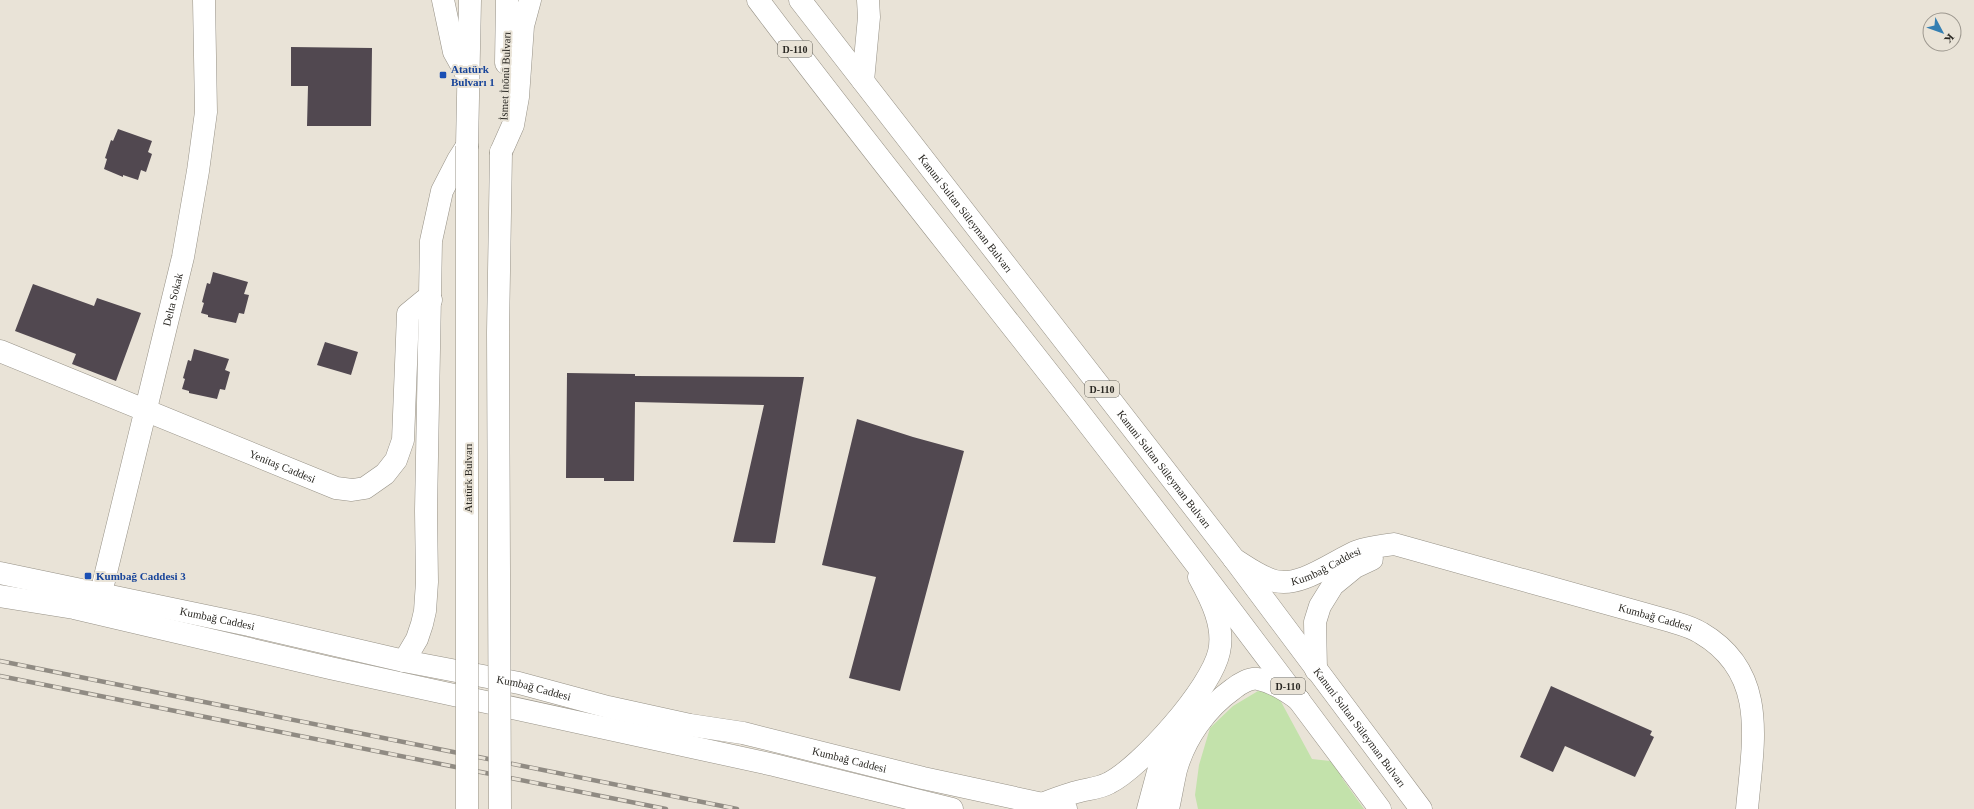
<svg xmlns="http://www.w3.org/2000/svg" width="1974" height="809" font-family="'Times New Roman',serif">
  <rect width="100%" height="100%" fill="#e9e3d7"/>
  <!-- green -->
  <path fill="#c3e2ab" d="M1258 691H1270L1279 698 1312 759 1339 762 1348 771 1342 778 1364 809H1198L1195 795 1199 765 1210 728 1233 706Z"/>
  <!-- building -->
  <path fill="#514850" d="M291 47 372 48 371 126H307L308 86H291Z
    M118 129 152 141 148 152 152 154 146 172 141 170 138 180 123 175V177L104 169 107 159 105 158 111 140 113 141Z
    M213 272 248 282 244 294 249 295 244 314 239 313 236 323 208 317V315L201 313 204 303 202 302 207 283 210 284Z
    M33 284 94 306 97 298 141 313 116 381 72 364 76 354 15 331Z
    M325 342 358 352 351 375 317 365Z
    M194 349 229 359 225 370 230 372 225 390 220 389 217 399 189 393V391L182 389 185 379 183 378 188 360 191 361Z
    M567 373 635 374V376L804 377 775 543 733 542 764 405 635 402 634 481H604V478H566Z
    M857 419 913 437 964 451 900 691 849 678 876 577 822 565Z
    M1551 686 1652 731 1650 735 1654 737 1635 777 1565 746 1553 772 1520 757Z"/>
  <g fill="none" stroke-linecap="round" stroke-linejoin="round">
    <defs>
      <g id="minor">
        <path d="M443 0 454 52 468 77"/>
        <path d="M863 81 869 17 868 0"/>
        <path id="s1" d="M0 351 336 488 352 490 365 488 385 474 396 460 403 440 408 314 425 300H431"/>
        <path id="s2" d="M1234 559C1247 567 1260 577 1275 581 1301 588 1335 560 1358 551 1369 547 1382 546 1394 544L1670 621C1680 624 1692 627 1701 633 1769 673 1753 742 1747 809"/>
        <path id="s3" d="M0 573 249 625 404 661 519 683 608 707 690 725 743 733 923 778 1066 809"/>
        <path id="s4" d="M101 593 183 257 198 171 206 112 204 0"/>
        <path d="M0 596 74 608 330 668 774 765 952 809"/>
        <path d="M404 661 417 639 422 624 425 611 427 582 426 511 431 241 442 191 458 160 467 146"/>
        <path d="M1316 670 1315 622 1320 606 1333 585 1355 567 1372 559"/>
        <path d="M1042 804C1052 800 1063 796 1073 793 1085 789 1098 789 1109 783 1141 767 1211 688 1219 652 1225 626 1211 599 1199 577"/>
        <path d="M1148 809 1169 731"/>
        <path d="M1168 809C1171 796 1173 783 1176 770 1185 738 1206 708 1233 689 1239 684 1251 677 1258 679 1273 682 1287 691 1299 700"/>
      </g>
      <path id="major" d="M506 63 507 0
        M467 146 470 0
        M501 152 513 125 518 97 523 26 530 0"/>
      <g id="highway">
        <path d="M758 0C864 141 975 278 1083 417 1183 546 1282 677 1380 809"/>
        <path id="s5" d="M800 0 1234 559 1421 809"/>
      </g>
    </defs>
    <!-- minor casing -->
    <use href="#minor" stroke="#969186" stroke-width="23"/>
    <!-- major casing -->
    <use href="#major" stroke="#969186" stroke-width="23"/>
    <!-- highway casing -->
    <use href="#highway" stroke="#969186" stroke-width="23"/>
    <!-- minor -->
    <use href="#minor" stroke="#fff" stroke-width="22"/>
    <!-- major -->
    <use href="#major" stroke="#fff" stroke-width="22"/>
    <!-- highway -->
    <use href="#highway" stroke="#fff" stroke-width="22"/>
    <defs>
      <path id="rail" d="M0 661 737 809
        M0 676 666 809"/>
    </defs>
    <!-- rail casing -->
    <use href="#rail" stroke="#908b83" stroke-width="4.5"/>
    <!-- rail -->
    <use href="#rail" stroke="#e9e3d7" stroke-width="3" stroke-dasharray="9" stroke-linecap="butt"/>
    <defs>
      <path id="major-bridge" d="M467 809V146
        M500 809 498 332 501 152"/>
    </defs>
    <!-- major-bridge casing -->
    <use href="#major-bridge" stroke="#969186" stroke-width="23" stroke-linecap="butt"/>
    <!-- major-bridge -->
    <use href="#major-bridge" stroke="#fff" stroke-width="22"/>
  </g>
  <!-- markers -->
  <g fill="#1a4fb4" stroke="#e9e3d7" stroke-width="1.5">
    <rect x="439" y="71" width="8" height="8" rx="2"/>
    <rect x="84" y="572" width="8" height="8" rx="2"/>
  </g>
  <g text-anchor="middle" stroke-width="4" stroke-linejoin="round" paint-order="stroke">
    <!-- shield labels -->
    <g fill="#e9e3d7" stroke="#636059" stroke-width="1">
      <rect x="778" y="41" width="34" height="16" rx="3"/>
      <rect x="1085" y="381" width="34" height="16" rx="3"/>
      <rect x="1271" y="678" width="34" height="16" rx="3"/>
    </g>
    <g font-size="10" font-weight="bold" fill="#2a2823">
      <text x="795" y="53">D-110</text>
      <text x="1102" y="393">D-110</text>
      <text x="1288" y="690">D-110</text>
    </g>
    <!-- transit labels -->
    <g font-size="11" font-weight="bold" fill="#164399" stroke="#e9e3d7" text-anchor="start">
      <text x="451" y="73">Atatürk<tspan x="451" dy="13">Bulvarı 1</tspan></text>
      <text x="96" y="580">Kumbağ Caddesi 3</text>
    </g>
    <!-- street labels -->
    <g font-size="11" fill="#2a2823" stroke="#e9e3d7">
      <text transform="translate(505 76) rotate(-88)" y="4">İsmet İnönü Bulvarı</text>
      <text dy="4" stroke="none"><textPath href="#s5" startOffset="270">Kanuni Sultan Süleyman Bulvarı</textPath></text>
      <text dy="4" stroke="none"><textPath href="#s4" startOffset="302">Delta Sokak</textPath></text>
      <text dy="4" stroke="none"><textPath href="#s1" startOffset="305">Yenitaş Caddesi</textPath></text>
      <text dy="4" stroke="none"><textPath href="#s5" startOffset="594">Kanuni Sultan Süleyman Bulvarı</textPath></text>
      <text transform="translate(468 478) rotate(-90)" y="4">Atatürk Bulvarı</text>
      <text dy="4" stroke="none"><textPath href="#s2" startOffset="101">Kumbağ Caddesi</textPath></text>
      <text dy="4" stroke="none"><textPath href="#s3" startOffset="222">Kumbağ Caddesi</textPath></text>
      <text dy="4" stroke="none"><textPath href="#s2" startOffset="445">Kumbağ Caddesi</textPath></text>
      <text dy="4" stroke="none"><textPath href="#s3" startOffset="546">Kumbağ Caddesi</textPath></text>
      <text dy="4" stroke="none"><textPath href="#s5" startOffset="918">Kanuni Sultan Süleyman Bulvarı</textPath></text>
      <text dy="4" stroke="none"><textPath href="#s3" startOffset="870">Kumbağ Caddesi</textPath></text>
    </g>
  </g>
  <!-- north arrow -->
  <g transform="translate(1942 32) rotate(131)"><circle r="19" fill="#e9e3d7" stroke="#9d988f"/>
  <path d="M0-3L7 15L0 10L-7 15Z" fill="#347fb2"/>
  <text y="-6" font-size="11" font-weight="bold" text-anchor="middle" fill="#2a2823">K</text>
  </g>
</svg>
